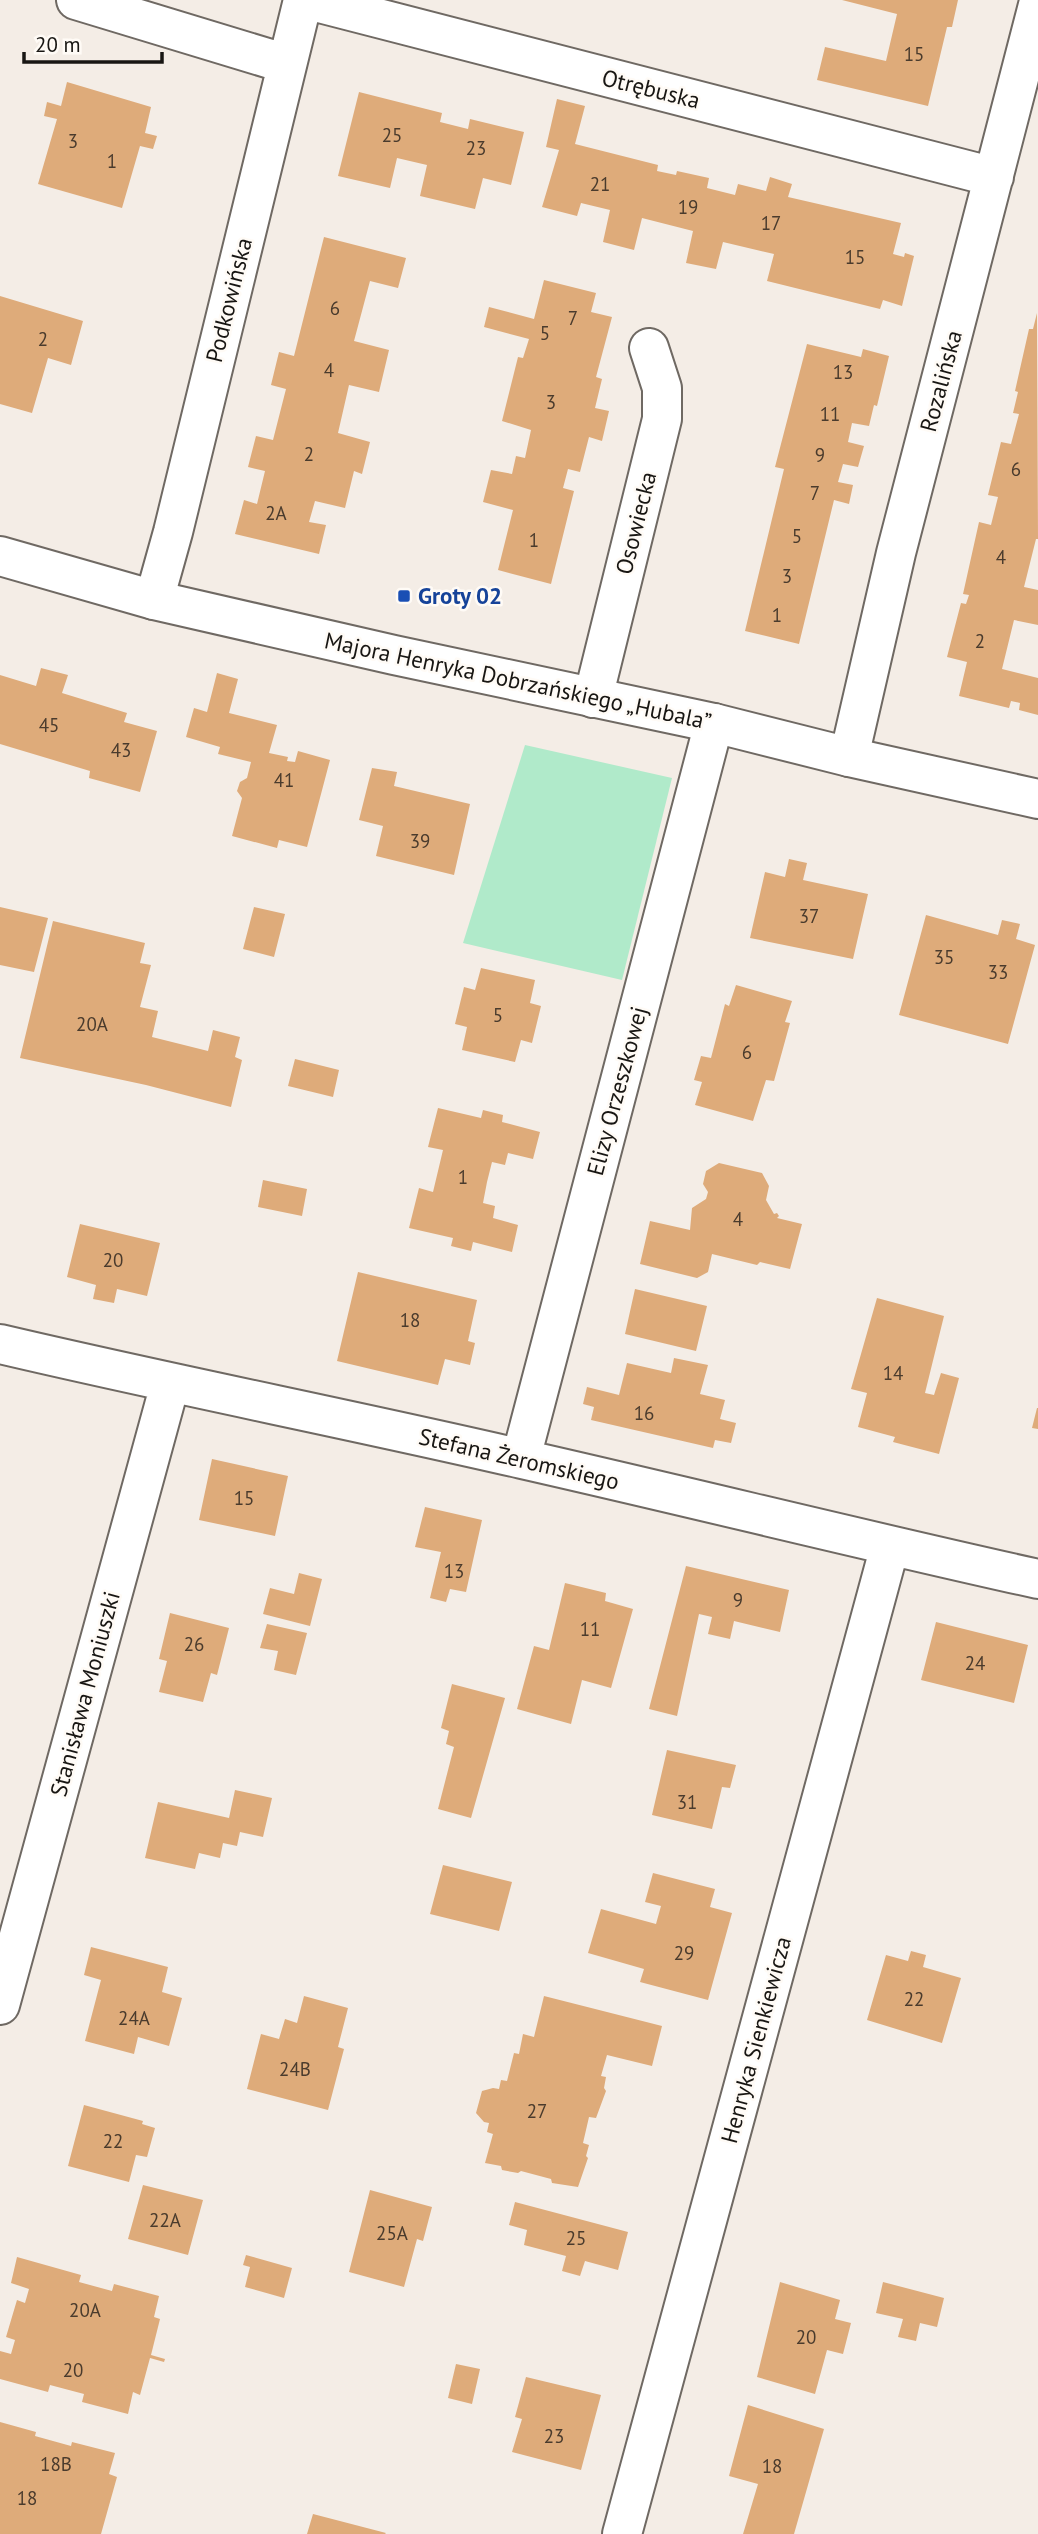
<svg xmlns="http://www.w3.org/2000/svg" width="1038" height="2534" font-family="'PT Sans',sans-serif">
  <rect width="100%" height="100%" fill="#f4ede6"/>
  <!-- green -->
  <path fill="#b0eaca" d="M525 745 672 778 622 980 463 943Z"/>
  <!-- building -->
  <path fill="#deab7a" d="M842 0H958L952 27H947L928 106 817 80 825 47 886 61 897 14Z
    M67 82 151 107 145 133 157 136 153 149 140 146 122 208 38 184 57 119 44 116 47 102 61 106Z
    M359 92 442 113 440 122 468 129 470 119 524 132 511 185 483 178 475 209 420 196 427 165 397 158 390 188 338 176Z
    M557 99 585 106 575 144 658 165 657 171 676 175 677 171 709 178 707 188 735 195 738 184 766 191 770 177 792 184 788 197 901 223 893 254 904 257 905 253 914 256 902 306 883 300 880 309 767 281 774 254 723 242 716 269 686 263 693 231 642 218 634 250 603 242 610 210 581 203 577 216 542 207 559 150 546 147Z
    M324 237 406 258 398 288 370 281 354 341 389 350 379 392 349 385 338 433 370 442 362 474 354 471 345 508 315 501 309 522 326 525 319 554 235 534 244 500 257 504 265 471 248 467 256 436 273 440 286 389 271 385 279 352 294 356Z
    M544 280 596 293 591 312 612 317 596 377 602 379 595 408 609 411 602 441 589 437 580 472 568 469 563 488 574 491 551 584 498 570 513 510 483 502 491 470 512 474 516 456 525 458 531 430 502 421 518 357 523 358 529 339 484 327 489 307 534 319Z
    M0 296 83 321 71 365 48 358 32 413 0 404Z
    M1037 313 1038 539H1036L1024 587 1038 590V625L1014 620 1002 669 1038 678V715L1019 710 1020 703 1011 701 1009 708 959 696 967 662 947 657 961 603 966 604 969 595 963 594 979 522 991 525 998 497 988 495 1001 442 1011 444 1019 414 1013 413 1018 392 1015 391 1029 329H1033Z
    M807 344 861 357 863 349 889 356 877 406 874 405 869 426 852 423 848 442 864 446 858 467 843 464 838 482 853 485 849 504 834 500 799 644 745 631 784 469 775 467Z
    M41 668 68 675 62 693 127 713 124 722 157 731 140 792 89 778 90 771 0 744V675L36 686Z
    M217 673 238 679 229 713 277 725 269 753 288 757 287 761 295 762 298 751 330 760 307 847 279 840 277 848 232 836 242 798 237 791 240 782 247 778 251 762 218 754 220 747 186 737 194 708 207 712Z
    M372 768 397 772 394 786 470 804 454 875 376 856 383 826 359 820Z
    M789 859 807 863 803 880 868 894 853 959 750 938 765 872 785 877Z
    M0 907 48 918 34 972 0 965Z
    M254 907 285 914 274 957 243 949Z
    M926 915 998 935 1002 920 1020 924 1016 939 1035 945 1008 1044 899 1015Z
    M53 921 145 943 140 963 151 965 140 1007 158 1011 152 1037 208 1051 213 1030 240 1037 235 1057 242 1060 231 1107 146 1085 20 1058Z
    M481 968 535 980 530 1003 541 1006 532 1043 521 1040 515 1062 462 1050 467 1027 455 1024 464 987 475 990Z
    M736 985 792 1001 785 1022 790 1023 774 1081 766 1080 753 1121 695 1105 702 1082 694 1080 701 1056 711 1058 725 1004 729 1006Z
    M295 1059 339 1070 333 1097 288 1086Z
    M438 1108 481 1118 483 1110 503 1115 502 1122 540 1132 533 1159 508 1153 505 1165 492 1162 487 1182 483 1203 495 1206 493 1218 518 1225 512 1252 473 1242 471 1251 451 1246 453 1238 409 1228 419 1188 433 1192 443 1150 428 1147Z
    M719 1163 762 1173 769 1186 766 1200 774 1214 777 1213 779 1216 777 1218 802 1224 790 1269 760 1262 757 1265 712 1254 708 1272 697 1278 640 1264 650 1221 690 1230 692 1208 706 1199 708 1192 703 1184 706 1171Z
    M263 1180 307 1189 302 1216 258 1207Z
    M80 1224 160 1243 147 1296 117 1289 114 1303 93 1299 96 1285 67 1277Z
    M358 1272 477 1300 468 1341 475 1343 470 1365 445 1359 438 1385 337 1361Z
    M635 1289 707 1306 696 1351 625 1334Z
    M877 1298 944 1316 925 1393 934 1395 941 1373 959 1378 939 1454 893 1442 895 1437 858 1427 867 1393 851 1389Z
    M674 1358 708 1365 700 1394 725 1400 720 1419 736 1423 731 1443 715 1440 713 1448 591 1420 594 1407 583 1404 587 1387 619 1395 627 1363 671 1373Z
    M1037 1408H1038V1429L1032 1428Z
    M212 1459 288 1476 275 1536 199 1520Z
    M425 1507 482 1520 466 1592 450 1589 446 1602 430 1598 441 1552 415 1547Z
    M686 1566 789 1590 780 1632 734 1621 730 1639 708 1634 712 1617 699 1614 677 1716 649 1709Z
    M299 1573 322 1579 310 1626 263 1614 270 1588 294 1594Z
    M565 1583 606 1593 605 1601 633 1609 611 1688 582 1680 571 1724 517 1709 534 1646 549 1650Z
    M170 1613 229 1628 217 1675 211 1673 203 1702 159 1692 167 1661 159 1659Z
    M936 1622 1028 1645 1014 1703 921 1680Z
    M267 1624 307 1633 296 1675 274 1670 278 1651 260 1648Z
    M452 1684 505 1698 471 1818 438 1809 454 1747 446 1744 449 1731 441 1728Z
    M667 1750 736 1765 730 1788 722 1787 712 1829 652 1815Z
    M235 1790 272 1798 263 1837 240 1832 237 1846 223 1843 220 1858 199 1853 195 1869 145 1858 158 1802 229 1818Z
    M443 1865 512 1882 499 1931 430 1914Z
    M653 1873 715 1889 710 1907 732 1913 708 2000 640 1982 644 1969 588 1953 601 1909 656 1924 661 1906 645 1902Z
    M91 1947 168 1967 162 1992 182 1998 169 2046 138 2037 134 2054 85 2041 101 1980 84 1975Z
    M911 1951 926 1955 923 1967 961 1978 942 2043 867 2020 886 1955 908 1961Z
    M304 1996 348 2008 338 2047 344 2049 328 2110 247 2089 261 2034 279 2039 285 2019 297 2023Z
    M544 1996 662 2026 652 2066 607 2055 601 2076 606 2077 604 2088 606 2091 596 2118 589 2117 583 2143 589 2145 586 2156 588 2158 578 2187 552 2183 551 2179 521 2171 518 2173 502 2170 501 2166 485 2163 493 2134 487 2132 489 2123 484 2122 476 2113 482 2091 493 2088 499 2089 501 2080 507 2081 514 2053 519 2054 523 2034 534 2037Z
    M84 2105 143 2121 142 2124 155 2128 147 2157 136 2155 129 2182 68 2166Z
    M143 2185 203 2200 188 2255 128 2239Z
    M370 2190 432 2207 423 2241 417 2239 404 2287 349 2272Z
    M515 2202 628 2232 618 2270 585 2261 580 2276 562 2271 566 2256 524 2245 527 2230 509 2225Z
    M246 2255 292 2268 284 2298 245 2287 250 2267 243 2265Z
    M17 2257 81 2275 79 2282 112 2291 114 2284 159 2296 154 2317 160 2319 151 2355 165 2359 164 2362 150 2358 140 2395 133 2392 128 2414 82 2402 84 2394 50 2385 48 2392 0 2379V2351L11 2354 15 2340 6 2337 17 2300 25 2303 29 2289 11 2283Z
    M780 2282 840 2300 835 2319 851 2323 843 2354 827 2350 815 2394 757 2377Z
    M883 2282 944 2298 937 2327 920 2323 916 2341 898 2337 903 2319 876 2313Z
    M456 2364 480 2369 472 2404 448 2398Z
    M526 2377 601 2395 581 2470 512 2452 522 2419 515 2417Z
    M748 2405 824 2429 794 2534H743L758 2484 729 2476Z
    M0 2422 36 2432 35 2436 71 2446 72 2442 115 2453 109 2474 117 2477 101 2534H0Z
    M313 2514 386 2533 385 2534H307Z"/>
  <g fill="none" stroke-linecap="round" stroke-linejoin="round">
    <defs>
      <path id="minor" d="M76 0 287 64
        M308 0 994 177
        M154 600 173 532 303 0
        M593 698 662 419V388L649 348
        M849 757 896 553 1038 5
        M0 1344C174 1385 349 1419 522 1459 694 1498 866 1541 1038 1579
        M521 1458 714 723
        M0 2005 170 1384
        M622 2534 890 1546"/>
      <path id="tertiary" d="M0 556 154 600 394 655 714 723 849 757 1038 799"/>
    </defs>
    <!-- minor casing -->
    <use href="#minor" stroke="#6f6963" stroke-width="42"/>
    <!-- tertiary casing -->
    <use href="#tertiary" stroke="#6f6963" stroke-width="42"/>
    <!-- minor -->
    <use href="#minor" stroke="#fff" stroke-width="38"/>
    <!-- tertiary -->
    <use href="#tertiary" stroke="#fff" stroke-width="38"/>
  </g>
  <!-- markers -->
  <rect fill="#1a4fb4" stroke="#fffbf6" stroke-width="2.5" x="397" y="589" width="14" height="14" rx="3.5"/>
  <g text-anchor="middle" stroke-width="5" stroke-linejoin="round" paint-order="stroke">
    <!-- number labels -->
    <g font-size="19" fill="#4a3b2d">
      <text x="914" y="61">15</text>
      <text x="392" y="142">25</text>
      <text x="73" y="148">3</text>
      <text x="476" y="155">23</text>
      <text x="112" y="168">1</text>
      <text x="600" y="191">21</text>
      <text x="688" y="214">19</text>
      <text x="771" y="230">17</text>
      <text x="855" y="264">15</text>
      <text x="335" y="315">6</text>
      <text x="573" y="325">7</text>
      <text x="545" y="340">5</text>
      <text x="43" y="346">2</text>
      <text x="329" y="377">4</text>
      <text x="843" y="379">13</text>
      <text x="551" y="409">3</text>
      <text x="830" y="421">11</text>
      <text x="309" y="461">2</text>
      <text x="820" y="462">9</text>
      <text x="1016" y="476">6</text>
      <text x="815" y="500">7</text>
      <text x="276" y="520">2A</text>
      <text x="797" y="543">5</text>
      <text x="534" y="547">1</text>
      <text x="1001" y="564">4</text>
      <text x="787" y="583">3</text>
      <text x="777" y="622">1</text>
      <text x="980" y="648">2</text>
      <text x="49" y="732">45</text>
      <text x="121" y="757">43</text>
      <text x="284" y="787">41</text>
      <text x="420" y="848">39</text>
      <text x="809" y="923">37</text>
      <text x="944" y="964">35</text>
      <text x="998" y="979">33</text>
      <text x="498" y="1022">5</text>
      <text x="92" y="1031">20A</text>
      <text x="747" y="1059">6</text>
      <text x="463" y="1184">1</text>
      <text x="738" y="1226">4</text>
      <text x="113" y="1267">20</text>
      <text x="410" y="1327">18</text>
      <text x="893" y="1380">14</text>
      <text x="644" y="1420">16</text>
      <text x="244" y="1505">15</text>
      <text x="454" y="1578">13</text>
      <text x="738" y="1607">9</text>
      <text x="590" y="1636">11</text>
      <text x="194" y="1651">26</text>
      <text x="975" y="1670">24</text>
      <text x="687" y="1809">31</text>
      <text x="684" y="1960">29</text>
      <text x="914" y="2006">22</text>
      <text x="134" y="2025">24A</text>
      <text x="295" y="2076">24B</text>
      <text x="537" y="2118">27</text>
      <text x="113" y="2148">22</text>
      <text x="165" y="2227">22A</text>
      <text x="392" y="2240">25A</text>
      <text x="576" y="2245">25</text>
      <text x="85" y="2317">20A</text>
      <text x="806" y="2344">20</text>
      <text x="73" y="2377">20</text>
      <text x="554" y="2443">23</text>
      <text x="56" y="2471">18B</text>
      <text x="772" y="2473">18</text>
      <text x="27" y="2505">18</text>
    </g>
    <!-- street labels -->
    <g font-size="23" fill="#181613" stroke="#fffbf6">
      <text transform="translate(651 89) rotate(14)" y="8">Otrębuska</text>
      <text transform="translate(229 300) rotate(-76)" y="8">Podkowińska</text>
      <text transform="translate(941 381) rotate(-75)" y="8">Rozalińska</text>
      <text transform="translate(636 523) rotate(-76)" y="8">Osowiecka</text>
      <text transform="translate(518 681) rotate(12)" y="8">Majora Henryka Dobrzańskiego „Hubala”</text>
      <text transform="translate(617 1091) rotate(-75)" y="8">Elizy Orzeszkowej</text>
      <text transform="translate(519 1459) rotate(13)" y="8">Stefana Żeromskiego</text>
      <text transform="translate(85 1694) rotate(-75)" y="8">Stanisława Moniuszki</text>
      <text transform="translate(756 2040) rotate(-75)" y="8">Henryka Sienkiewicza</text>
    </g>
    <!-- transit labels -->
    <g font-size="23" font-weight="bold" fill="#164399" stroke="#fffbf6" text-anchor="start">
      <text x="418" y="604">Groty 02</text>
    </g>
  </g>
  <!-- scale -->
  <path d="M24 52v10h138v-10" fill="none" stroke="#181613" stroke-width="3.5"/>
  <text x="35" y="52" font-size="21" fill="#181613" stroke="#fffbf6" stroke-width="5" paint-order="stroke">20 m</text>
</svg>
